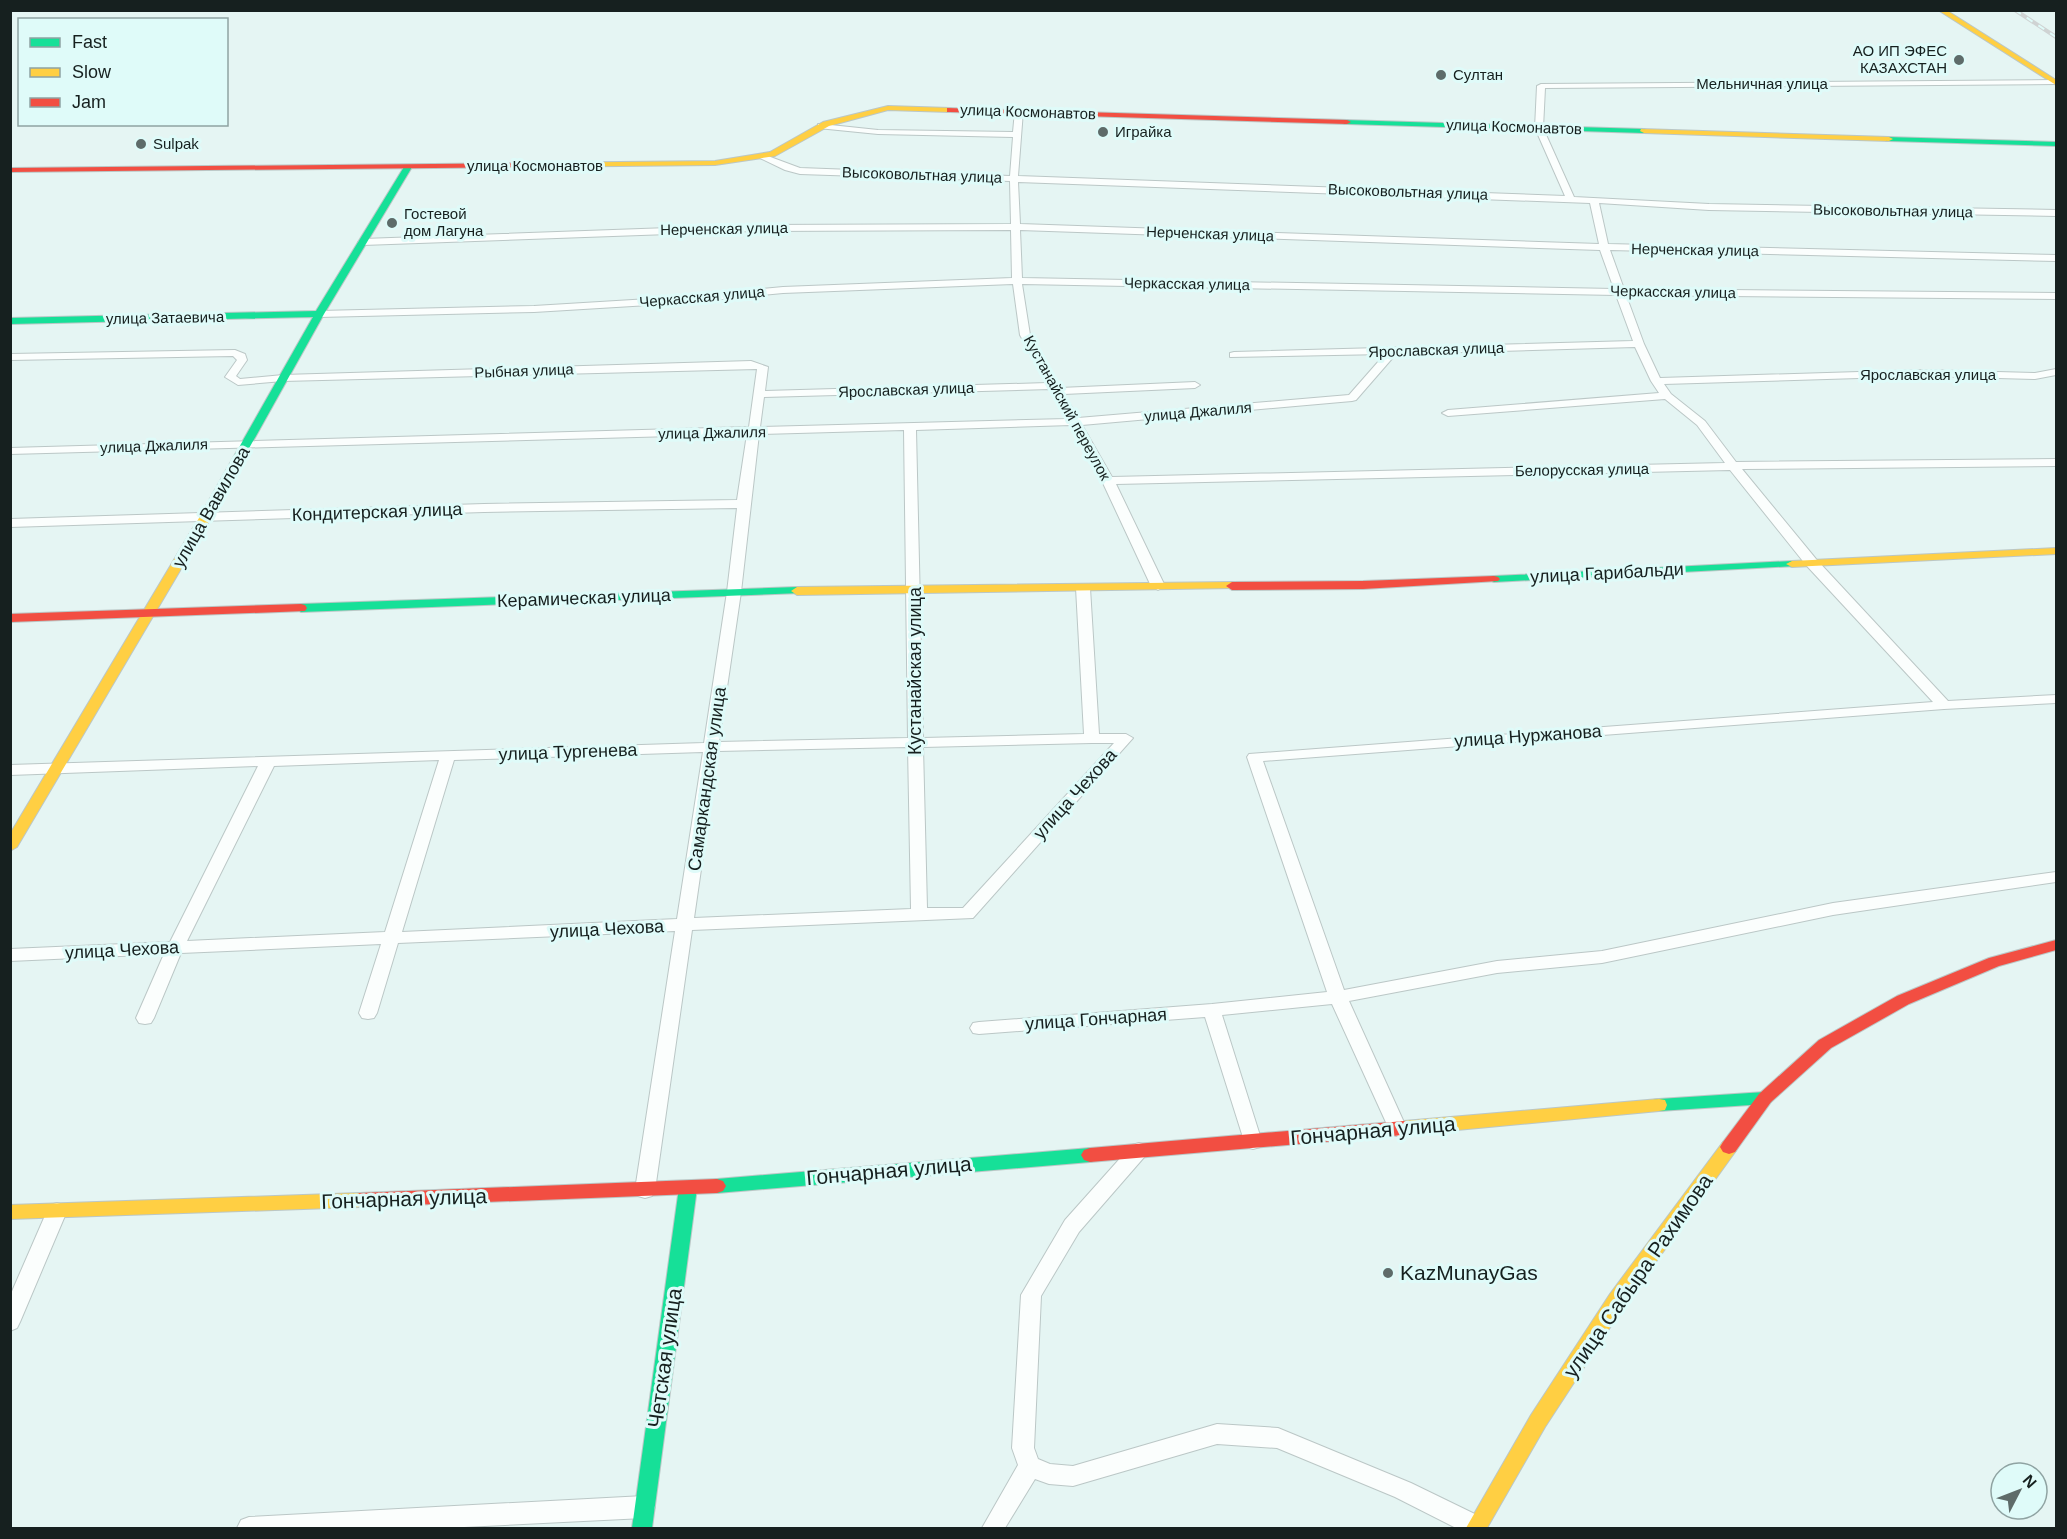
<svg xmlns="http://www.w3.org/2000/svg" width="2067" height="1539" font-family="Arial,sans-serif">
  <rect width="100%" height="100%" fill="#e5f5f3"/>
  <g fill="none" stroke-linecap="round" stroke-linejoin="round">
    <defs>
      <path id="street" d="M2056 80V84L1545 88 1543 128 1574 197 1709 204 2056 210V216L1709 210 1599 203 1608 244 2056 255V261L1610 250 1624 289 2056 293V299L1626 295 1644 344 1660 378 1924 370 2035 373 2056 369V375L2035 379 1924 376 1664 384 1671 394 1705 421 1736 462 2056 459V466L1742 469 1816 559 1948 701 2056 695V703L1944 709 1263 761 1344 990 1497 961 1602 951 1833 903 2056 872V882L1833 915 1602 963 1497 973 1349 1001 1407 1129 1405 1134 1398 1136 1391 1134 1389 1129 1332 1004 1222 1015 1262 1142 1260 1147 1253 1149 1246 1147 1205 1017 979 1034 973 1033 970 1028 973 1023 979 1022 1212 1004 1327 992 1247 757 1249 754 1933 702 1806 565 1730 470 1116 484 1165 586 1158 590 1151 586 1102 481 1071 425 916 430 923 738 1084 734 1076 588 1083 584 1090 588 1099 734H1126L1133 738 973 918 692 930 655 1190 652 1196 645 1198 638 1196 635 1190 675 931 398 943 377 1013 374 1018 368 1019 362 1018 359 1013 381 944 181 953 154 1018 151 1023 145 1024 139 1023 136 1018 164 954 10 961V949L170 942 258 766 10 775V765L704 743 727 592 737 508 484 512 10 527V519L484 504 737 500 747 434 10 454V448L749 427 757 369 283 381 238 385 225 377 237 360 233 356 10 360V354L235 350 245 354 247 360 236 376 240 379 283 375 751 361 768 367 765 391 1047 383 1020 335 1013 284 783 293 682 303 534 312 319 317 314 314 319 311 534 306 682 297 783 287 1012 278 1011 230 753 231 363 245 358 242 363 239 753 225 1011 224 1010 181 800 174 785 170 758 157 765 155 800 168 1010 176 1013 137 878 134 818 128V124H821L878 130 1013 132 1015 111 1019 109 1023 111 1018 176 1565 196 1535 128 1537 86 1541 84ZM1018 182 1590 203 1599 244 1020 224ZM1020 230 1600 250 1614 289 1022 278ZM1022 284 1616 295 1633 341 1234 352 1230 353V357L1385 354 1349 395 1078 418 1064 394 1195 388 1200 385 1195 382 1060 388 1030 335ZM1635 347 1651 381 1659 393 1448 410 1442 413 1448 416 1665 399 1697 425 1725 463 1112 477 1082 425 1352 401 1356 400 1396 354ZM1050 389 1067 419 760 427 764 397ZM904 430 908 738 719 742 741 592 759 434ZM1092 743H1114L963 908H927L923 747ZM908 747 911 909 694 918 718 751ZM703 752 677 919 402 932 454 760ZM439 760 385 932 187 941 274 766Z
        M1139 1143 1146 1145 1149 1150 1146 1155 1079 1232 1041 1296 1034 1448 1038 1459 1050 1464 1073 1466 1217 1424 1278 1428 1411 1483 1485 1519 1488 1528H1456L1395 1497 1277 1448 1217 1444 1073 1486 1049 1484 1035 1479 1005 1528H982L1018 1465 1012 1448 1021 1295 1065 1220 1132 1145Z
        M57 1203 64 1205 67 1211 20 1322 17 1328 10 1331V1296L47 1211 50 1205Z
        M644 1496 652 1499 655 1507 652 1515 644 1518 444 1528H237L241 1520 249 1517Z"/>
      <path id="fast" d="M1344 120 1644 129 1648 131 1644 133 1347 124H1344Z
        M1886 137 2056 142V146L1889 141H1886Z
        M408 165 412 167 324 314 209 520 205 521 199 518 313 317 10 324V318L316 311 404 167Z
        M1792 561 1798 564 1796 566 1494 582 1488 579 1494 576Z
        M797 587 801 589 803 591 801 593 301 612 295 608 301 604Z
        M1765 1092 1771 1094 1773 1098 1771 1102 1765 1104 1659 1111 1653 1110 1651 1105 1653 1100 1659 1099Z
        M1090 1148 1096 1150 1099 1155 1096 1160 1090 1162 717 1193 711 1191 708 1186 711 1181 717 1179Z
        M688 1181 694 1183 697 1188 652 1528H632L679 1188 682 1183Z"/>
      <path id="slow" d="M1938 10H1946L2056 80V85Z
        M888 106 950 108 954 110 950 112 888 110 829 126 775 156 715 165 524 167 520 165 524 163 715 161 770 152 823 122Z
        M1641 129 1889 137 1893 139 1889 141 1644 133 1640 131Z
        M205 515 211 518 17 847 10 851V834L199 518Z
        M2056 548V554L1792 567 1786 564 1792 561Z
        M1232 582 1236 584 1238 586 1236 588 797 595 791 591 797 587Z
        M1659 1099 1665 1100 1667 1105 1665 1110 1659 1111 1404 1135 1398 1133 1396 1128 1398 1123 1404 1121Z
        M1729 1140 1735 1142 1738 1147 1735 1152 1624 1306 1545 1427 1487 1528H1466L1531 1415 1610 1294 1723 1142Z
        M360 1193 366 1195 369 1200 366 1205 360 1207 10 1219V1205Z"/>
      <path id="jam" d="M947 108 1347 120 1351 122 1347 124 950 112H947Z
        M527 163V167H524L10 172V168Z
        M1494 576 1498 577 1500 579 1498 581 1363 589 1232 590 1226 586 1232 582 1363 581Z
        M301 604 305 605 307 608 305 611 10 622V614Z
        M2056 940V950L1999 966 1909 1004 1831 1048 1771 1102 1735 1152 1729 1154 1723 1152 1720 1147 1723 1142 1759 1094 1819 1040 1897 996 1989 958Z
        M1404 1121 1410 1123 1412 1128 1410 1133 1404 1135 1090 1162 1084 1160 1081 1155 1084 1150 1090 1148Z
        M717 1179 723 1181 726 1186 723 1191 717 1193 360 1207 354 1205 351 1200 354 1195 360 1193Z"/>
    </defs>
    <!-- street casing -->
    <use href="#street" stroke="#bbc7c6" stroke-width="2"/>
    <!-- fast casing -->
    <use href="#fast" stroke="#bbc7c6" stroke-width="2"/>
    <!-- slow casing -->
    <use href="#slow" stroke="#bbc7c6" stroke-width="2"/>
    <!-- jam casing -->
    <use href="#jam" stroke="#bbc7c6" stroke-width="2"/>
    <!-- street -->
    <use href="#street" fill="#fbfefd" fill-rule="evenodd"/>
    <!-- fast -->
    <use href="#fast" fill="#16e098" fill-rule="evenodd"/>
    <!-- slow -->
    <use href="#slow" fill="#ffcf43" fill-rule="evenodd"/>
    <!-- jam -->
    <use href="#jam" fill="#f24e42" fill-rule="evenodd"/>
    <defs>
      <path id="rail" d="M2015 10 2056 37"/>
    </defs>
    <!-- rail casing -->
    <use href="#rail" stroke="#cfd3d3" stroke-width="4"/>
    <!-- rail -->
    <use href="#rail" stroke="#dffbf9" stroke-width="2" stroke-dasharray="7" stroke-linecap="butt"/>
  </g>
  <!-- markers -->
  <g fill="#5e6b69" stroke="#dffbf9" stroke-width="2">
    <circle cx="1959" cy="60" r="6"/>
    <circle cx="1441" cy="75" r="6"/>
    <circle cx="1103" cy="132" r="6"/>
    <circle cx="141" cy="144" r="6"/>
    <circle cx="392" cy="223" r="6"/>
    <circle cx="1388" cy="1273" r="6"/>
  </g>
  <g text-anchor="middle" stroke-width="6" stroke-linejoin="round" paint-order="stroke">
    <!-- far-poi labels -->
    <g font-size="15" fill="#16201f" stroke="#dffbf9" text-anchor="start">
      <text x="1947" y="56" text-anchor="end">АО ИП ЭФЕС<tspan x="1947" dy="17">КАЗАХСТАН</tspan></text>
      <text x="1453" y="80">Султан</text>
      <text x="1115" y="137">Играйка</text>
      <text x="153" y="149">Sulpak</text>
      <text x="404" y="219">Гостевой<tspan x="404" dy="17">дом Лагуна</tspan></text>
    </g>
    <!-- far-street labels -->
    <g font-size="15" fill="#16201f" stroke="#dffbf9">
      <text x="1762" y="89">Мельничная улица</text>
      <text transform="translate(1028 112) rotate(2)" y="5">улица Космонавтов</text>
      <text transform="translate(1514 127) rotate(2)" y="5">улица Космонавтов</text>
      <text x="535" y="171">улица Космонавтов</text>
      <text transform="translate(922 175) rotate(2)" y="5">Высоковольтная улица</text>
      <text transform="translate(1408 192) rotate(2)" y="5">Высоковольтная улица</text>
      <text transform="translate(1893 211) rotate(1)" y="5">Высоковольтная улица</text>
      <text transform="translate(724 229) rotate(-1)" y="5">Нерченская улица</text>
      <text transform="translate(1210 234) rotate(2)" y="5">Нерченская улица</text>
      <text transform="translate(1695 250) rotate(1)" y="5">Нерченская улица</text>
      <text transform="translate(1187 284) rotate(1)" y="5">Черкасская улица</text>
      <text transform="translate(1673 292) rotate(1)" y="5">Черкасская улица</text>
      <text transform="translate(702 297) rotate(-5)" y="5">Черкасская улица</text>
      <text transform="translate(165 318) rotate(-1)" y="5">улица Затаевича</text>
      <text transform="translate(1436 350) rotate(-2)" y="5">Ярославская улица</text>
      <text transform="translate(524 371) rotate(-2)" y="5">Рыбная улица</text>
      <text x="1928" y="380">Ярославская улица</text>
      <text transform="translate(906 390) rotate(-2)" y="5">Ярославская улица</text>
      <text transform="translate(1067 408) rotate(61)" y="5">Кустанайский переулок</text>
      <text transform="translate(1198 412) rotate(-5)" y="5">улица Джалиля</text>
      <text transform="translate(712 433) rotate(-1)" y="5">улица Джалиля</text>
      <text transform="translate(154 446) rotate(-2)" y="5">улица Джалиля</text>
      <text transform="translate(1582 470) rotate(-1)" y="5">Белорусская улица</text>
    </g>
    <!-- street labels -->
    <g font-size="18" fill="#16201f" stroke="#dffbf9">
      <text transform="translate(211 507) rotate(-60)" y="6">улица Вавилова</text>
      <text transform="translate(377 512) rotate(-2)" y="6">Кондитерская улица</text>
      <text transform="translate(1607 573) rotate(-3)" y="6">улица Гарибальди</text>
      <text transform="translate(584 598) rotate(-2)" y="6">Керамическая улица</text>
      <text transform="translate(915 671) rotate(-90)" y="6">Кустанайская улица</text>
      <text transform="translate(1528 736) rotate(-4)" y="6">улица Нуржанова</text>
      <text transform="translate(568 752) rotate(-2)" y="6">улица Тургенева</text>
      <text transform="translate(707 779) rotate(-82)" y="6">Самаркандская улица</text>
      <text transform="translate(1075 794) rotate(-48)" y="6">улица Чехова</text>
      <text transform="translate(607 929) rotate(-3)" y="6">улица Чехова</text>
      <text transform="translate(122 950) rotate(-3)" y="6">улица Чехова</text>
      <text transform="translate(1096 1019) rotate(-4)" y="6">улица Гончарная</text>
    </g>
    <!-- near-street labels -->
    <g font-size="21" fill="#16201f" stroke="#dffbf9">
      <text transform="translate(1373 1131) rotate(-5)" y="7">Гончарная улица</text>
      <text transform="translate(889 1171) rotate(-5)" y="7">Гончарная улица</text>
      <text transform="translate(404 1199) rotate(-2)" y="7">Гончарная улица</text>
      <text transform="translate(1638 1276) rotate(-55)" y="7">улица Сабыра Рахимова</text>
      <text transform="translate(665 1358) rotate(-82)" y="7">Четская улица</text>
    </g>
    <!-- near-poi labels -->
    <g font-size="21" fill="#16201f" stroke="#dffbf9" text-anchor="start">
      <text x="1400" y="1280">KazMunayGas</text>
    </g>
  </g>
  <!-- border -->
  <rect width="2067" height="1539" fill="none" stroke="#16201f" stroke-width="24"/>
  <!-- legend -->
  <rect x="18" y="18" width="210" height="108" fill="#dffbf9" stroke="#8fa3a2" stroke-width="1.5"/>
  <rect x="30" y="38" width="30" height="9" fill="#16e098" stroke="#8fa3a2" stroke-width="1.5"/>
  <text x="72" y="48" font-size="18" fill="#16201f">Fast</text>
  <rect x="30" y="68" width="30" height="9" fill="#ffcf43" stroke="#8fa3a2" stroke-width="1.5"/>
  <text x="72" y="78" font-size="18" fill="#16201f">Slow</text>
  <rect x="30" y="98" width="30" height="9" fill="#f24e42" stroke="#8fa3a2" stroke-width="1.5"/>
  <text x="72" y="108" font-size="18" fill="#16201f">Jam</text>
  <!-- north arrow -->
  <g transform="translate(2019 1491) rotate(48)"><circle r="28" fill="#dffbf9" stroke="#8fa3a2" stroke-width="1.5"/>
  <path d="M0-4.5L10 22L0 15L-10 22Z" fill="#5e6b69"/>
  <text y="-9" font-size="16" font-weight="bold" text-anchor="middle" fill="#16201f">N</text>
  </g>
</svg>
